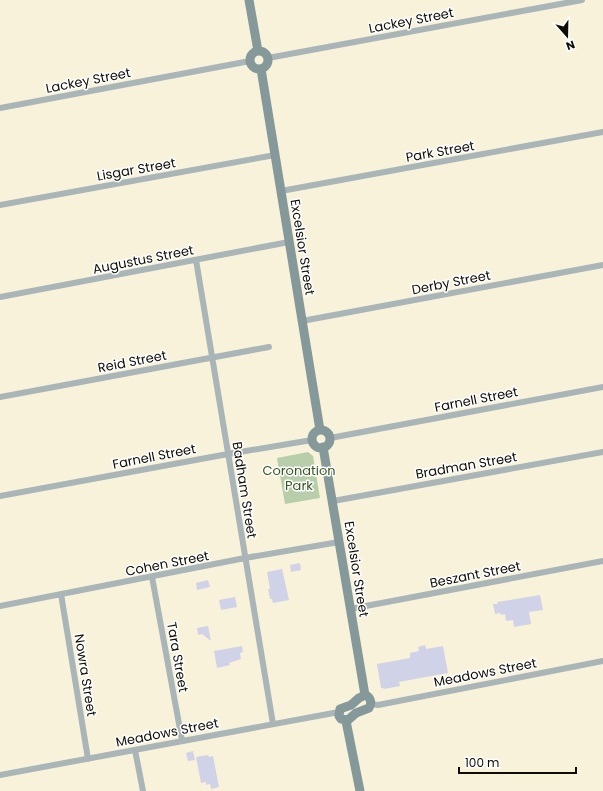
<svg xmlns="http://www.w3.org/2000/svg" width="603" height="791" font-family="Poppins,sans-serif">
  <rect width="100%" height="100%" fill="#f8f2da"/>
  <!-- green -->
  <path fill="#b8ceaa" d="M308 452 313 456 320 498 285 504 277 458Z"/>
  <!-- building -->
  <path fill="#d0d2e8" d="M300 563 301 570 291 572 290 565Z
    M282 569 289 600 273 603 272 599H270L268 589H270L267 572Z
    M208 580 210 587 197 590 196 583Z
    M540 595 543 610 529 612 531 624 514 627 513 620 506 621 505 614 501 615 500 613 495 614 493 604H498L497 602Z
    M235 597 237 607 221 610 219 600Z
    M208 626 211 641 202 634 198 635 197 628Z
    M425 645 426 649 443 646 448 673 399 682 400 686 384 689 383 688H381L377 664 410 658V653L419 651 418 647Z
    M242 646 243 652 240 653 241 659 229 663 230 665 217 668 214 651Z
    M193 751 195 760 188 761 186 753Z
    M208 755 209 757 213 756 219 787 211 789 210 784 206 785V782L201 783 196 757Z"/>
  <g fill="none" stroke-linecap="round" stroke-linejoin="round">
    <!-- street -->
    <path stroke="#a9b5b7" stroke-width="6" d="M268 58 582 0
      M0 108 250 61
      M281 191 603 132
      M0 205 275 155
      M196 260 273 724
      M0 297 289 242
      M302 321 603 265
      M0 397 269 347
      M330 438 603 387
      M0 496 228 454 312 440
      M333 501 603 452
      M152 577 182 740
      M61 594 88 759
      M0 606 245 558 339 542
      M350 609 603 561
      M371 704 378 705 603 661
      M135 750 143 791
      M0 775 339 712"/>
    <!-- secondary -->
    <path stroke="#85989a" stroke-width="9" d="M249 0 258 51
      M250 60a9 9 0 1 1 18 0a9 9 0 1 1-18 0Z
      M261 69 320 430
      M312 439a9 9 0 1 1 18 0a9 9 0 1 1-18 0Z
      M323 447 365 695
      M365 695C371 697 372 703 369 708L356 713 348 720 341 719 339 716 340 709 351 705 359 698Z
      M346 721 360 791"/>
  </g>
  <g text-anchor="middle" stroke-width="3" stroke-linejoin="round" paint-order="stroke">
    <!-- street labels -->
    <g font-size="13" fill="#0e0c05" stroke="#fff">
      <text transform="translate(411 20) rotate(-11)" y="5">Lackey Street</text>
      <text transform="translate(88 80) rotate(-11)" y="5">Lackey Street</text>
      <text transform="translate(440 151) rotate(-10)" y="5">Park Street</text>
      <text transform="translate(136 169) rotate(-10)" y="5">Lisgar Street</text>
      <text transform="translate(303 247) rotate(81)" y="5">Excelsior Street</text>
      <text transform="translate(143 259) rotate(-11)" y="5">Augustus Street</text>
      <text transform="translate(451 282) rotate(-11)" y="5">Derby Street</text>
      <text transform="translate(132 361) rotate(-11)" y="5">Reid Street</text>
      <text transform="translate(476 399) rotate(-11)" y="5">Farnell Street</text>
      <text transform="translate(154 456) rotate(-11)" y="5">Farnell Street</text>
      <text transform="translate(466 465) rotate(-10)" y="5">Bradman Street</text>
      <text transform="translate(245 490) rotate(81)" y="5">Badham Street</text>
      <text transform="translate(167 563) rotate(-11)" y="5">Cohen Street</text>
      <text transform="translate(357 569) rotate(81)" y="5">Excelsior Street</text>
      <text transform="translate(475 574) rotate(-11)" y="5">Beszant Street</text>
      <text transform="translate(178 657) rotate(80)" y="5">Tara Street</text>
      <text transform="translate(485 672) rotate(-11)" y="5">Meadows Street</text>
      <text transform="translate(86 675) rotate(81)" y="5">Nowra Street</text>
      <text transform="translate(167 732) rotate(-11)" y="5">Meadows Street</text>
    </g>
    <!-- park labels -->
    <g font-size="13" fill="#375620" stroke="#fff">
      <text x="299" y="475">Coronation<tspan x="299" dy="15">Park</tspan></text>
    </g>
  </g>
  <!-- north arrow -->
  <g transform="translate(567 36) rotate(160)" stroke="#ffffff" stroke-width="3" paint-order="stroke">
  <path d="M0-3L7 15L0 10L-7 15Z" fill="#0e0c05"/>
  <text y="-6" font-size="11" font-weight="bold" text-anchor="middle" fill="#0e0c05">N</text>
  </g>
  <!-- scale -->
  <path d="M459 767v6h117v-6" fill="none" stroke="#0e0c05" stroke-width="2"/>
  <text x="465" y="767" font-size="12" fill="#0e0c05" stroke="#ffffff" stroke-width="3" paint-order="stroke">100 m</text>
</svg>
